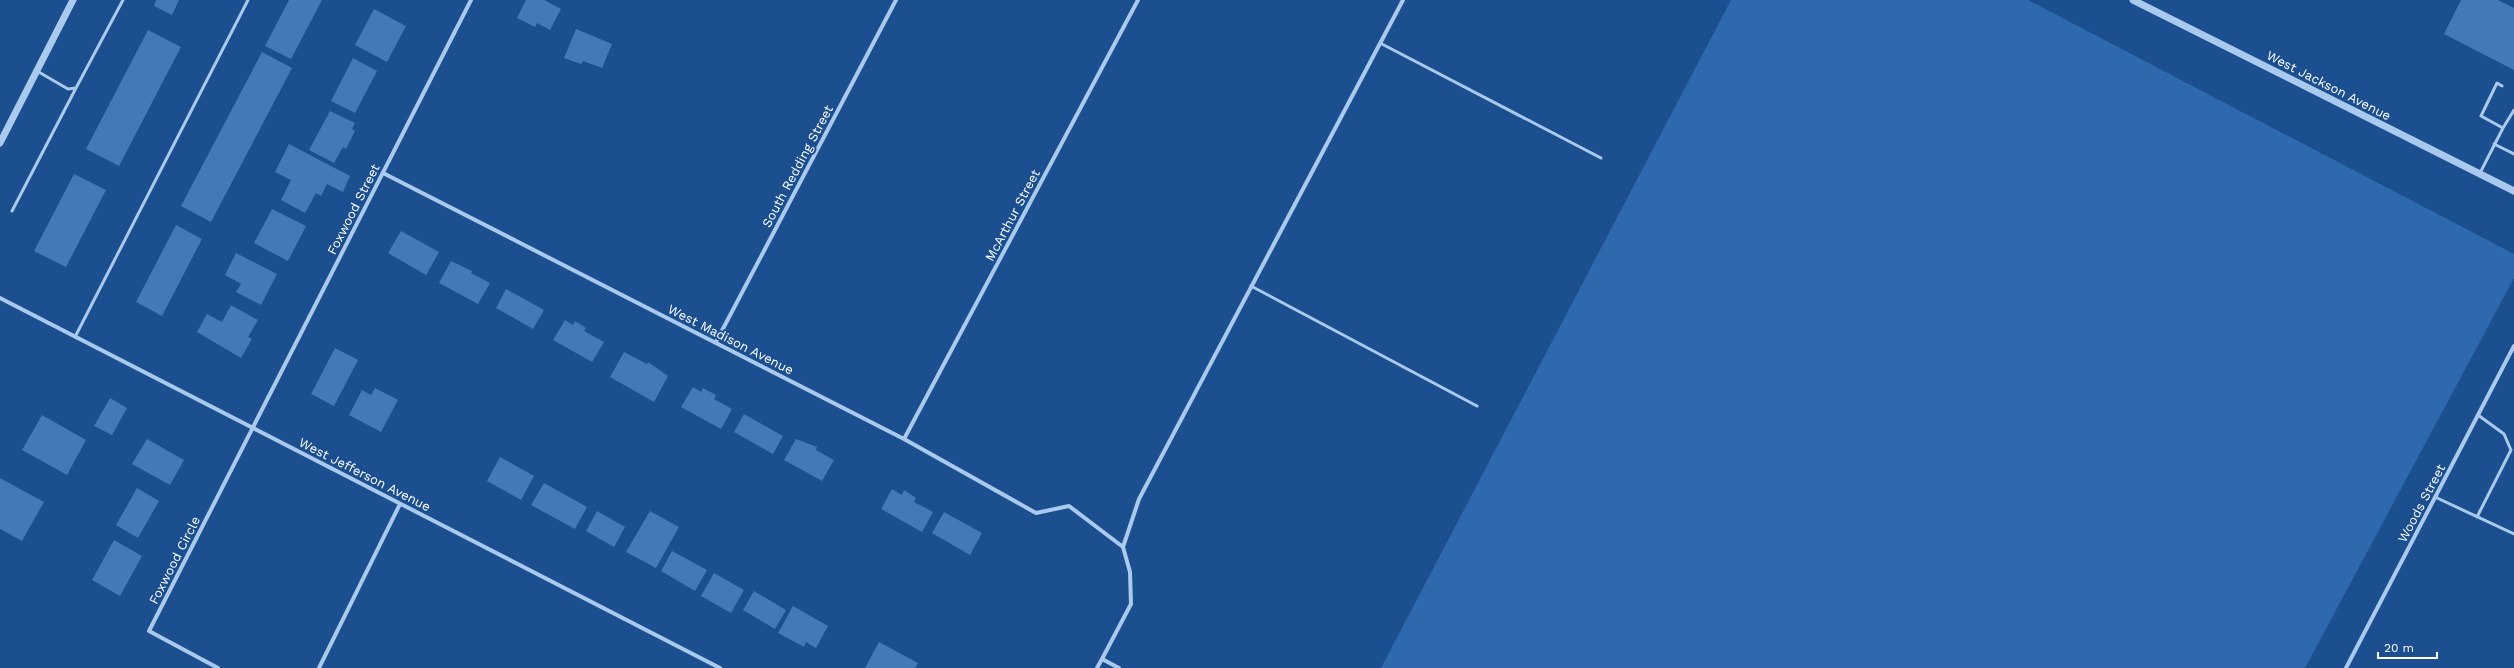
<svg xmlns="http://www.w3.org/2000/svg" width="2514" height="668" font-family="'Work Sans',sans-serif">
  <rect width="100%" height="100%" fill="#1b4f8f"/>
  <!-- green -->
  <path fill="#2e69ad" d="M1731 0H2028L2514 254V278L2305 668H1381Z"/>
  <!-- building -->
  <path fill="#4478b7" d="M156 0H179L172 15 154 6Z
    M289 0H322L291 59 265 46Z
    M526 0H544L561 9 550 30 537 23 535 27 517 18Z
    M2461 0H2498L2514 8V70L2444 34Z
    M374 9 406 26 387 62 355 45Z
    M576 29 612 44 602 68 583 61 581 64 564 58Z
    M148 30 181 47 119 166 86 149Z
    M262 52 292 68 211 222 181 206Z
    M353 58 377 71 355 113 331 101Z
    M330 111 355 123 352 129 355 131 346 149 343 147 334 163 309 150Z
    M289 144 350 176 343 192 327 184 321 196 316 193 305 213 281 200 291 180 275 172Z
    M74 174 106 190 66 267 34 251Z
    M272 209 306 226 288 261 254 243Z
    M176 225 202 239 162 316 136 302Z
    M401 231 439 252 426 275 388 253Z
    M236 253 277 274 261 305 236 292 241 284 225 275Z
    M451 261 472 271 471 273 490 283 478 304 439 283Z
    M506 289 544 310 533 329 496 308Z
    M231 305 258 320 248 337 252 339 241 358 197 332 207 314 222 322Z
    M565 320 573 325 575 321 586 328 584 331 604 342 592 362 553 340Z
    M335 348 358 360 334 406 311 394Z
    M624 352 647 364 648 362 668 376 654 402 610 377Z
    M693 387 701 392 703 388 716 395 714 399 732 409 721 429 681 407Z
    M375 388 398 400 381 432 349 415 362 390 371 395Z
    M110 398 127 408 112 435 94 426Z
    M744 414 783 436 773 454 734 432Z
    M42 415 86 440 67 475 22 450Z
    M147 439 184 460 170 485 132 464Z
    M796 439 817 447 816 450 834 460 822 481 784 460Z
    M500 457 534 476 521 500 487 481Z
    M0 478 44 502 22 541 0 529Z
    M544 483 587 507 575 529 531 505Z
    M137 488 159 501 138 538 116 525Z
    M892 489 902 495 904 490 916 498 914 502 933 512 922 532 881 509Z
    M597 511 625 527 614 547 586 531Z
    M650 511 679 527 656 568 626 552Z
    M944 512 982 533 970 555 932 533Z
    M114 540 142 556 120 596 92 580Z
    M672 551 707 570 695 591 661 571Z
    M714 573 744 590 731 613 701 596Z
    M754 591 786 610 775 629 743 610Z
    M793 606 828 626 816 648 806 642 804 647 778 633Z
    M879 642 918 663 915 668H865Z"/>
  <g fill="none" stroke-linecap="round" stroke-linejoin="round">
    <!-- service -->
    <path stroke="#a9c9ee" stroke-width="3" d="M1380 43 1601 158
      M37 71 68 89 76 88 123 0
      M2503 128 2514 110
      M2494 144 2514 154
      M2480 173 2503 128 2481 116 2497 83 2502 86
      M12 211 76 88
      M1251 286 1477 406
      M75 337 248 0
      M2435 497 2514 534
      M2477 517 2511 450 2504 434 2478 415"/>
    <!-- minor -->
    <path stroke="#a9c9ee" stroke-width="4" d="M383 173 904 439 1036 513 1069 506 1123 547
      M0 298 720 668
      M716 342 896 0
      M904 439 1138 0
      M218 668 149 631 471 0
      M319 668 400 504
      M1097 668 1102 659
      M1119 668 1102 659 1131 604 1130 572 1123 547 1139 499 1403 0
      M2346 668 2514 346"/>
    <!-- tertiary -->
    <path stroke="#a9c9ee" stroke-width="7" d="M2133 0 2514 191
      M0 143 73 0"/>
  </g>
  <g text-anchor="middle" stroke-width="4" stroke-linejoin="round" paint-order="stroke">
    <!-- street labels -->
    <g font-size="13" fill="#fff" stroke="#1b4f8f">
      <text transform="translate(2329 85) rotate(27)" y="5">West Jackson Avenue</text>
      <text transform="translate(797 166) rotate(-62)" y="5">South Redding Street</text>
      <text transform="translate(353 209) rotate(-63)" y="5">Foxwood Street</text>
      <text transform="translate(1012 215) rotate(-62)" y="5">McArthur Street</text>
      <text transform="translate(731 339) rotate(27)" y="5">West Madison Avenue</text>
      <text transform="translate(365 474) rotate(27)" y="5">West Jefferson Avenue</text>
      <text transform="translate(2421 503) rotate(-62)" y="5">Woods Street</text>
      <text transform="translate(174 560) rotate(-63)" y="5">Foxwood Circle</text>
    </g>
  </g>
  <!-- scale -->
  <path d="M2378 652v6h59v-6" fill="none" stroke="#ffffff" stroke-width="2"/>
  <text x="2384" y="652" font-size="12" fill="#ffffff" stroke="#1b4f8f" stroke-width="3" paint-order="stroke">20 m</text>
</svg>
